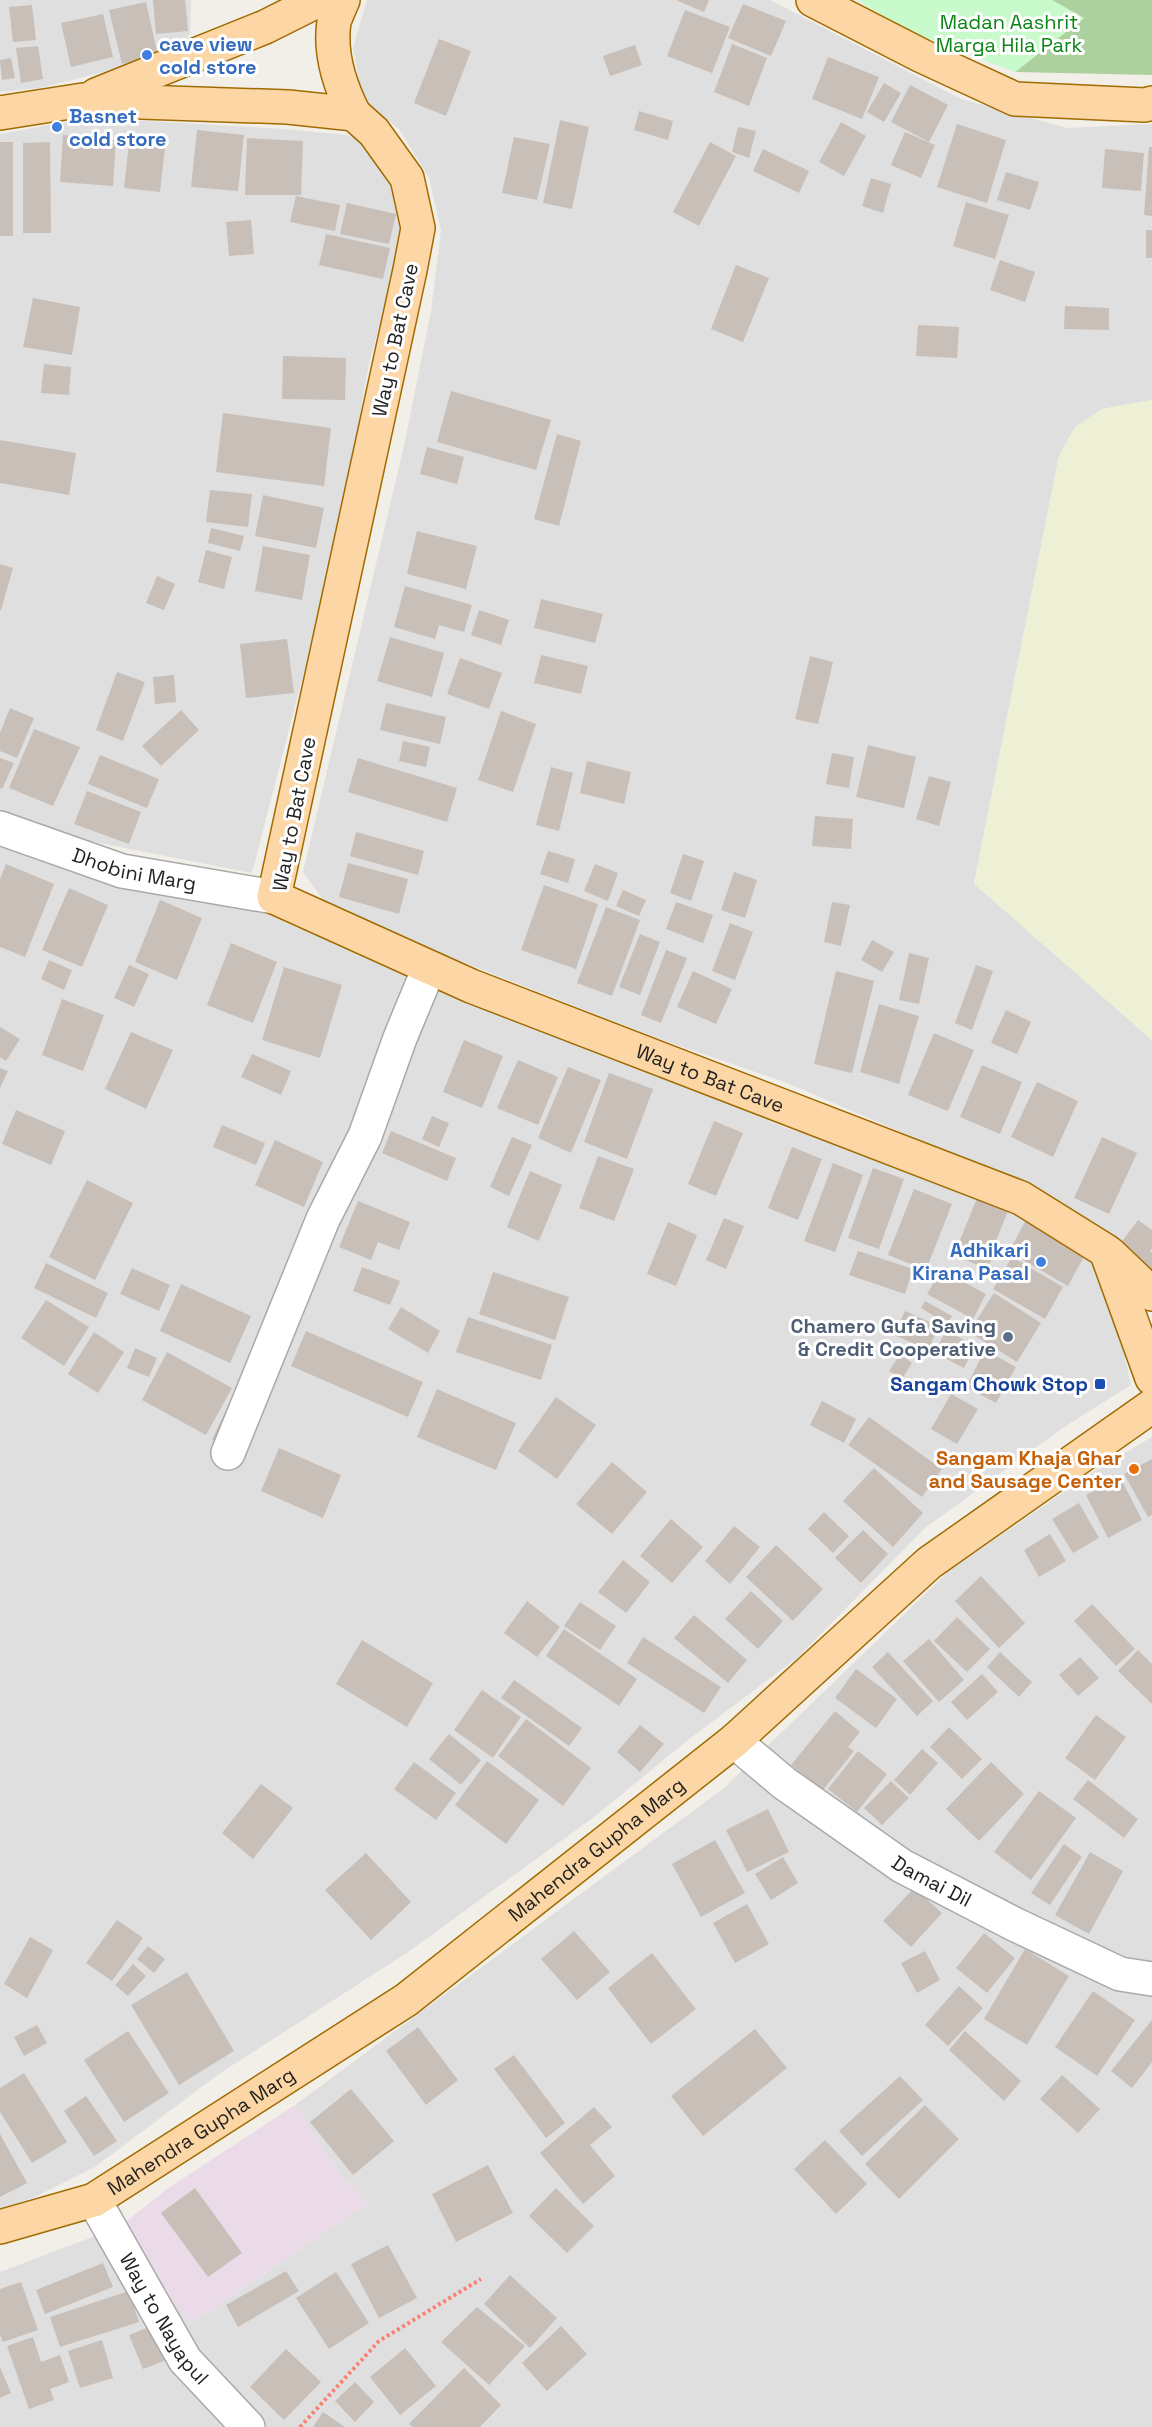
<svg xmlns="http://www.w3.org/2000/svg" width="1152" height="2427" font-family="'Space Grotesk',sans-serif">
  <rect width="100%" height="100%" fill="#f2efe9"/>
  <!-- residential -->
  <path fill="#e0dfdf" d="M0 0H191L190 33 185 41 112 70 40 88 0 92Z
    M367 0H770L961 99 1068 128 1152 124V400L1102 409 1075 427 1059 456 974 883 1152 1040V1283L1020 1183 787 1083 657 1038 437 952 323 900 303 872 404 446 431 311 441 230 429 178 399 129 363 101 353 48Z
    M147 121 285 129 355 136 394 180 407 226 369 363 338 540 252 873 89 841 0 812V134L66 122Z
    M0 846 81 874 262 912 389 969 500 1014 642 1066 783 1127 958 1184 1094 1250 1109 1286 1131 1385 1064 1427 925 1528 798 1657 688 1740 594 1817 408 1952 219 2074 95 2167 35 2197 0 2209Z
    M1152 1437V2427H0V2272L119 2227 191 2324 369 2202 338 2172 295 2105 724 1788 948 1572 1094 1471Z"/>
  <!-- industrial -->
  <path fill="#ebdbe8" d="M295 2105 338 2172 369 2202 191 2324 119 2227 167 2189Z"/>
  <!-- farmland -->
  <path fill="#eef0d5" d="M1152 400V1040L974 884 1059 456 1075 427 1102 409Z"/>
  <!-- forest -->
  <path fill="#add19e" d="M1052 0H1152V75L1015 72 1083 18Z"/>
  <!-- park -->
  <path fill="#c8facc" d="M857 0H1052L1084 18 1015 72 913 33Z"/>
  <!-- building -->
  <path fill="#c7bfb8" d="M153 0H185L188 31 156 34Z
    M676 0H709L704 12Z
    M146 2 158 56 122 64 109 10Z
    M743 4 786 21 771 56 728 38Z
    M32 5 36 40 13 42 9 7Z
    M685 10 730 27 712 73 667 56Z
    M103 14 113 57 71 67 61 23Z
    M439 39 471 51 446 116 414 103Z
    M732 44 767 58 749 106 714 92Z
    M635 45 642 65 610 76 603 56Z
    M38 46 43 79 21 83 16 48Z
    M828 57 879 77 862 119 812 99Z
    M11 58 15 78 2 80 0 60Z
    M884 83 901 93 884 122 867 112Z
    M910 85 948 105 929 142 891 122Z
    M639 111 673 121 668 140 634 130Z
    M560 120 589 127 572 209 543 203Z
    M841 122 866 136 844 176 819 162Z
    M957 124 1006 140 987 203 937 187Z
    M738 127 756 131 749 158 732 152Z
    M197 130 244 135 238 191 191 187Z
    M905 132 935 145 921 178 891 165Z
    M63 135 116 140 113 186 60 182Z
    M130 135 166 139 160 192 124 188Z
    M514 137 550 144 537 200 502 193Z
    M247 138 303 141 301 195H245Z
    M0 142H13V236H0Z
    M50 142 51 233H23V143Z
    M710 142 736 156 699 226 673 212Z
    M1149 147H1152V216L1144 215Z
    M763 149 809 171 799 193 753 171Z
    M1105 149 1144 153 1141 191 1102 188Z
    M1006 172 1039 182 1030 210 997 200Z
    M871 178 891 184 883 213 862 206Z
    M296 196 340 205 335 231 290 222Z
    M966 202 1009 215 995 259 953 246Z
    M347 203 396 214 389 244 340 234Z
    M251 220 254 254 229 256 226 222Z
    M1146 230H1152V258H1146Z
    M326 234 390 248 383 279 319 265Z
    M1000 260 1035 272 1025 302 990 290Z
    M736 265 769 278 743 342 711 329Z
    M33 298 80 307 72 355 23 347Z
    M1065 306 1109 308V330L1064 329Z
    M918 325 959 327 957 358 916 356Z
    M283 356 346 358 345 400 282 399Z
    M44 364 71 367 69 395 41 393Z
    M451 391 551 420 536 470 437 442Z
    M223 413 331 428 324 486 216 472Z
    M557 434 581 441 559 526 534 519Z
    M0 440 76 453 69 495 0 483Z
    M427 447 464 457 457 484 420 474Z
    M210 490 252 494 248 527 206 522Z
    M263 495 324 508 316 548 255 536Z
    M211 528 244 536 240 551 208 543Z
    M417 531 477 546 466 589 407 574Z
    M263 546 310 555 302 600 255 591Z
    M206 550 232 557 224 589 198 582Z
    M0 564 13 568 1 610H0Z
    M157 576 175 584 164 610 146 603Z
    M405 586 472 605 464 632 439 625 435 639 394 627Z
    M541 599 603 614 595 643 534 628Z
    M479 610 509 620 501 645 471 635Z
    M390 637 444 653 432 697 377 681Z
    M287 639 294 693 246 698 240 644Z
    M541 655 588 666 581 694 534 683Z
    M810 656 833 662 818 724 795 719Z
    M460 658 502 673 489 709 447 694Z
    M117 672 145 682 123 741 96 730Z
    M174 675 176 702 155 704 153 677Z
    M386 703 446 717 440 744 380 730Z
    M10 708 34 718 17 758 0 751V733Z
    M181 710 199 730 161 766 142 746Z
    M501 711 536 724 513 792 478 780Z
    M34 729 80 747 53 806 9 788Z
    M403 741 430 747 426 767 399 761Z
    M868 745 916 757 904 808 856 797Z
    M832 753 854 757 849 788 826 784Z
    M100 755 159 779 147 808 88 784Z
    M0 758 14 763 2 789 0 788Z
    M358 758 457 788 447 822 348 792Z
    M587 761 631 772 624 804 580 793Z
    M551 767 573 773 559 831 536 825Z
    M929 776 951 782 939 826 916 819Z
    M87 791 141 812 129 844 74 824Z
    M815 816 853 819 851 849 812 846Z
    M356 832 424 851 418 875 350 856Z
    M548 851 575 859 568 883 540 874Z
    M683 854 704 861 691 901 670 893Z
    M348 863 408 879 399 914 339 897Z
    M6 864 54 884 25 957 0 947V879Z
    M595 864 618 873 608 901 584 891Z
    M734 872 757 880 745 918 721 910Z
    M544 885 598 904 576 969 521 950Z
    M69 888 108 905 82 967 42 950Z
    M623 890 646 900 639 916 616 906Z
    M160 900 202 918 177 980 135 962Z
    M676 902 713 915 703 943 666 929Z
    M832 902 850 905 841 946 824 942Z
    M606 907 640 920 612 996 577 983Z
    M730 923 753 932 735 980 712 971Z
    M640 934 660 942 640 995 619 987Z
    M872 940 894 952 882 972 861 960Z
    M231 943 277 962 253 1023 207 1005Z
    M666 950 687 958 661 1023 641 1015Z
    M909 953 929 958 919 1004 899 1000Z
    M49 960 72 970 64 990 41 979Z
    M129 965 149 974 134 1007 114 998Z
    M976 965 993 971 972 1030 955 1023Z
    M284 967 342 985 320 1058 262 1040Z
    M693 971 732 989 716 1024 677 1007Z
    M836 971 874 981 852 1073 814 1064Z
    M62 999 104 1015 83 1071 42 1055Z
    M879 1004 919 1016 899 1084 860 1072Z
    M1006 1010 1031 1022 1017 1054 991 1043Z
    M0 1027 20 1039 6 1061 0 1057Z
    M131 1032 173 1050 146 1109 105 1089Z
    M934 1033 974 1050 948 1111 908 1095Z
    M464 1040 503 1056 482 1108 443 1092Z
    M252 1054 291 1071 281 1095 241 1077Z
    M518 1060 558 1077 538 1125 497 1108Z
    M982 1065 1022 1082 1000 1134 960 1117Z
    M568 1067 601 1080 571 1153 538 1138Z
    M0 1068 8 1071 0 1088Z
    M609 1073 653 1089 627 1159 584 1142Z
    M1037 1082 1078 1101 1053 1157 1011 1137Z
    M16 1110 65 1131 51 1165 2 1144Z
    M432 1116 449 1123 439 1147 422 1139Z
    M714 1121 743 1133 716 1196 688 1184Z
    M222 1125 265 1143 256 1165 213 1147Z
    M391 1131 456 1158 447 1181 382 1153Z
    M512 1137 532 1145 509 1196 490 1187Z
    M1102 1137 1137 1153 1109 1214 1074 1198Z
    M275 1140 323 1162 304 1207 255 1185Z
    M792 1147 822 1159 798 1220 768 1208Z
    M598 1156 634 1169 614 1221 579 1208Z
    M833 1163 863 1175 835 1252 804 1241Z
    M873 1168 904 1179 879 1249 848 1238Z
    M530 1171 562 1185 539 1241 507 1227Z
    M87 1180 133 1203 95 1280 49 1257Z
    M914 1189 952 1204 926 1270 888 1255Z
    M977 1198 1008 1211 993 1248 996 1249 987 1269 954 1255Z
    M358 1201 410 1222 399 1250 378 1242 371 1260 339 1247Z
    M724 1218 744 1226 726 1269 706 1260Z
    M1027 1218 1087 1251 1068 1286 1009 1252Z
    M1138 1220 1152 1230V1248L1150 1251 1152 1253V1277L1115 1251Z
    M668 1222 697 1235 676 1286 647 1274Z
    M858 1251 913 1269 905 1294 849 1275Z
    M1012 1257 1063 1287 1045 1319 993 1289Z
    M46 1263 108 1293 96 1318 34 1288Z
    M362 1267 400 1281 390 1305 353 1291Z
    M132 1268 170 1285 159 1311 120 1294Z
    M941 1270 986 1294 973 1319 927 1294Z
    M493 1272 569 1297 555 1340 479 1314Z
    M181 1284 251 1316 230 1363 160 1331Z
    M994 1293 1041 1323 1017 1362 969 1332Z
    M46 1300 89 1327 64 1366 21 1338Z
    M925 1301 952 1316 947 1324 921 1308Z
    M401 1307 440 1331 428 1353 388 1329Z
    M905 1311 939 1326 928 1350 894 1335Z
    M468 1317 552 1345 541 1380 456 1352Z
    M946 1330 975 1346 964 1368 935 1353Z
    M306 1331 423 1382 408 1417 291 1366Z
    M94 1332 124 1352 98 1393 68 1374Z
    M135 1348 157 1358 149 1377 127 1368Z
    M985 1350 1016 1367 996 1403 966 1387Z
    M167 1352 232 1388 206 1435 142 1400Z
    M900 1354 912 1363 902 1379 889 1371Z
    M437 1389 516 1423 496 1470 417 1437Z
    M951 1394 978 1409 957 1444 931 1429Z
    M556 1397 596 1425 557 1479 518 1451Z
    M822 1401 856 1419 844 1443 810 1425Z
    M225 1412 239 1419 227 1446 212 1440Z
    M869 1417 942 1469 922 1497 848 1445Z
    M279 1448 341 1475 323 1518 261 1491Z
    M1152 1459V1515L1148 1517 1124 1474Z
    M612 1462 647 1492 612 1534 576 1504Z
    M874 1468 923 1513 893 1547 843 1501Z
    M1120 1477 1142 1520 1108 1538 1086 1495Z
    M1079 1503 1099 1538 1073 1553 1052 1519Z
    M824 1512 849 1536 833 1553 808 1529Z
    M671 1519 703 1547 672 1583 640 1556Z
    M734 1526 760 1547 730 1584 705 1561Z
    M863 1530 888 1554 861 1583 835 1558Z
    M1050 1534 1066 1561 1039 1577 1024 1550Z
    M776 1545 823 1589 793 1621 746 1577Z
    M623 1560 650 1582 626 1613 598 1592Z
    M981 1576 1025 1623 999 1648 955 1601Z
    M751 1591 783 1621 758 1649 725 1619Z
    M527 1601 560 1627 537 1657 504 1633Z
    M580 1602 616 1626 600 1650 564 1626Z
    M1092 1604 1135 1649 1116 1666 1074 1621Z
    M694 1615 747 1660 728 1683 674 1638Z
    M957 1617 990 1649 967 1672 934 1641Z
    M564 1629 637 1679 619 1706 546 1656Z
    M643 1637 721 1687 704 1713 627 1663Z
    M929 1639 964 1680 939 1702 903 1661Z
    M362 1640 433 1683 407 1727 336 1684Z
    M1138 1650 1152 1664V1704L1118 1671Z
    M888 1652 933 1701 917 1716 872 1667Z
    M1000 1652 1032 1682 1019 1697 987 1667Z
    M1080 1657 1099 1678 1078 1696 1059 1675Z
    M856 1669 897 1699 876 1728 835 1698Z
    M982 1674 998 1692 967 1720 951 1702Z
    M514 1680 582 1728 569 1746 501 1698Z
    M482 1690 521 1717 493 1758 454 1730Z
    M835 1711 860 1732 848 1747 854 1751 823 1790 791 1765Z
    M1096 1715 1126 1737 1095 1780 1065 1758Z
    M526 1719 591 1768 563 1806 498 1756Z
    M640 1725 664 1744 640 1772 617 1752Z
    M949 1727 982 1759 962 1779 930 1747Z
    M449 1734 481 1760 461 1785 429 1759Z
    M922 1749 938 1763 910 1795 894 1780Z
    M858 1751 887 1774 857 1812 828 1789Z
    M487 1761 539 1800 506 1844 455 1805Z
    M414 1762 456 1793 436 1820 394 1789Z
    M991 1762 1024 1794 979 1841 946 1809Z
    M1088 1780 1138 1819 1124 1838 1073 1799Z
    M891 1781 909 1798 882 1825 864 1808Z
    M261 1784 293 1808 253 1859 222 1833Z
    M1039 1791 1076 1818 1031 1880 994 1852Z
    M768 1809 789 1852 747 1872 726 1830Z
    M715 1840 745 1893 701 1917 672 1864Z
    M1064 1844 1082 1857 1050 1905 1031 1893Z
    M1090 1852 1123 1871 1089 1934 1055 1915Z
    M366 1853 411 1902 371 1940 325 1890Z
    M783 1857 798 1883 771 1900 755 1874Z
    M914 1888 942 1913 911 1947 883 1921Z
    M747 1904 769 1944 735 1963 713 1923Z
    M117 1920 143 1938 112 1981 86 1963Z
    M574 1931 610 1972 577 2000 541 1959Z
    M984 1933 1015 1958 987 1993 956 1968Z
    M30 1937 53 1950 27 1998 4 1984Z
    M148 1946 165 1959 154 1973 137 1959Z
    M1025 1949 1069 1976 1027 2045 984 2019Z
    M925 1951 940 1980 917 1993 901 1963Z
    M652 1953 696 2009 651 2044 608 1988Z
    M133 1964 146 1976 128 1996 115 1985Z
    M187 1972 234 2051 179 2085 131 2005Z
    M959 1986 983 2008 948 2046 925 2025Z
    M1093 1991 1135 2020 1097 2076 1055 2047Z
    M1152 2020V2062L1132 2088 1111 2071Z
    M37 2025 47 2043 24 2056 14 2037Z
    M418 2027 458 2080 426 2105 386 2051Z
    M755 2029 787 2068 703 2136 671 2096Z
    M128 2031 169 2093 124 2122 84 2060Z
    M965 2031 1021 2081 1004 2101 949 2050Z
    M514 2055 565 2123 546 2138 494 2069Z
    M24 2073 67 2142 32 2163 0 2112V2088Z
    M1062 2075 1100 2109 1078 2133 1040 2099Z
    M900 2076 923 2100 862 2156 839 2131Z
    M351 2089 394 2141 353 2175 310 2122Z
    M86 2096 117 2141 94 2156 64 2111Z
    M925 2105 959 2139 899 2199 865 2164Z
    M594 2107 612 2127 590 2145 615 2176 583 2204 540 2153Z
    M0 2134 27 2183 0 2197Z
    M825 2140 867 2184 836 2214 794 2169Z
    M488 2165 513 2213 456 2242 432 2194Z
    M195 2188 242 2253 208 2277 161 2213Z
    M556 2188 594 2226 567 2253 529 2216Z
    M388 2245 417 2298 379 2318 351 2264Z
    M103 2263 113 2287 45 2314 36 2290Z
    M286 2271 299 2291 238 2327 226 2305Z
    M336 2272 369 2323 329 2349 296 2298Z
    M510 2275 557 2318 530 2348 484 2304Z
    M21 2282 38 2330 3 2342 0 2335V2289Z
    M129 2291 139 2322 60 2347 50 2317Z
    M477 2307 525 2346 489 2385 441 2342Z
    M155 2325 169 2359 143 2369 129 2335Z
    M561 2326 587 2354 547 2391 522 2363Z
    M33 2337 41 2362 60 2355 69 2382 50 2389 54 2400 29 2409 7 2346Z
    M102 2340 113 2378 80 2388 68 2351Z
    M405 2348 436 2386 400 2415 370 2377Z
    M286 2349 321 2382 284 2420 250 2387Z
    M0 2367 11 2393 0 2398Z
    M464 2368 501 2405 480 2427H413L409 2424Z
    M355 2382 374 2402 355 2422 335 2401Z
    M323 2412 345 2427H313Z"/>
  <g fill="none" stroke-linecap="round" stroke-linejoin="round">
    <defs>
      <g id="minor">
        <path id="s1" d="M0 828 122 871 274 897"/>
        <path d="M228 1453 323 1219 365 1136 400 1038 429 968"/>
        <path id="s2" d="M734 1741 784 1783 902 1866 1016 1925 1120 1974 1152 1979"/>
        <path id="s3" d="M94 2200 185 2360 248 2427"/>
      </g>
      <g id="major">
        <path d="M343 0C340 7 336 15 334 22 329 54 340 86 354 114"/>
        <path d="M813 0 922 56 1015 99 1145 105 1152 103"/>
        <path d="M96 95 265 27 319 0"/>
        <path id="s4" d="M0 113 83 100 288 107 354 114 374 132 407 178 418 228 410 270 274 897 471 986 1021 1198 1106 1251 1152 1378"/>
        <path d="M1110 1254 1152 1294"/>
        <path id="s5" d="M0 2227 94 2200 406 2000 734 1741 929 1563 1152 1406"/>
      </g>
    </defs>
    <!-- minor casing -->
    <use href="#minor" stroke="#a9a9a9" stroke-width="36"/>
    <!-- major casing -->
    <use href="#major" stroke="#a06b00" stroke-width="36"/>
    <!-- path -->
    <path stroke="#fa8072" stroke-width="4" stroke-dasharray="3 3" stroke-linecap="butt" d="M300 2427 379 2341 481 2279"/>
    <!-- minor -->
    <use href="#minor" stroke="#fff" stroke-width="33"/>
    <!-- major -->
    <use href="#major" stroke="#fcd6a4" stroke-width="33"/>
  </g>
  <!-- markers -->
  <g fill="#3f7fe0" stroke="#fff" stroke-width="2">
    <circle cx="147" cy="55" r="6"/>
    <circle cx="57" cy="127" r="6"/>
    <circle cx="1041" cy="1262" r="6"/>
  </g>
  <circle fill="#5c6f8a" stroke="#fff" stroke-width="2" cx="1008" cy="1337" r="6"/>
  <rect fill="#1a4fb4" stroke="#fff" stroke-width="2" x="1094" y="1378" width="12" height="12" rx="3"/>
  <circle fill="#e8710a" stroke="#fff" stroke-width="2" cx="1134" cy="1469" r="6"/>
  <g text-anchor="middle" stroke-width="6" stroke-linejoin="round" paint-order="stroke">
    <!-- park labels -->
    <g font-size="20" fill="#0c8416" stroke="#fff">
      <text x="1009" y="29">Madan Aashrit<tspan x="1009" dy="23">Marga Hila Park</tspan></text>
    </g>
    <!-- shop labels -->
    <g font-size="20" font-weight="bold" fill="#366cbe" stroke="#fff" text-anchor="start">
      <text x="159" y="51">cave view<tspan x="159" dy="23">cold store</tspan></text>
      <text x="69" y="123">Basnet<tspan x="69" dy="23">cold store</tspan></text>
      <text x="1029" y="1257" text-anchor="end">Adhikari<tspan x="1029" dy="23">Kirana Pasal</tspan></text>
    </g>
    <!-- street labels -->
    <g font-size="20" fill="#222" stroke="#fff">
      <text transform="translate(395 340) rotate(-78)" y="7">Way to Bat Cave</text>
      <text transform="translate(294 814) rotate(-79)" y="7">Way to Bat Cave</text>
      <text dy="7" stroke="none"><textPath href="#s1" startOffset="141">Dhobini Marg</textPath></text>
      <text dy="7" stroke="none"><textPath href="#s4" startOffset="1647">Way to Bat Cave</textPath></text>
      <text dy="7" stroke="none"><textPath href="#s5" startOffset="711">Mahendra Gupha Marg</textPath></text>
      <text dy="7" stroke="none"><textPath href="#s2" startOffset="243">Damai Dil</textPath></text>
      <text dy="7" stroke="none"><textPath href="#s5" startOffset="225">Mahendra Gupha Marg</textPath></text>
      <text dy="7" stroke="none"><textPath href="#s3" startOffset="138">Way to Nayapul</textPath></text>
    </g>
    <!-- service labels -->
    <g font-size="20" font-weight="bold" fill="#4e5e75" stroke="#fff" text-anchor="end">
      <text x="996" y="1333">Chamero Gufa Saving<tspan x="996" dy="23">&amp; Credit Cooperative</tspan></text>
    </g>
    <!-- transit labels -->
    <g font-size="20" font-weight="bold" fill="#164399" stroke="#fff" text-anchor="end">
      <text x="1088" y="1391">Sangam Chowk Stop</text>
    </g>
    <!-- food labels -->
    <g font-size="20" font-weight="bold" fill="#c56008" stroke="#fff" text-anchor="end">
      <text x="1122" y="1465">Sangam Khaja Ghar<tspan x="1122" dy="23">and Sausage Center</tspan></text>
    </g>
  </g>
</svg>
